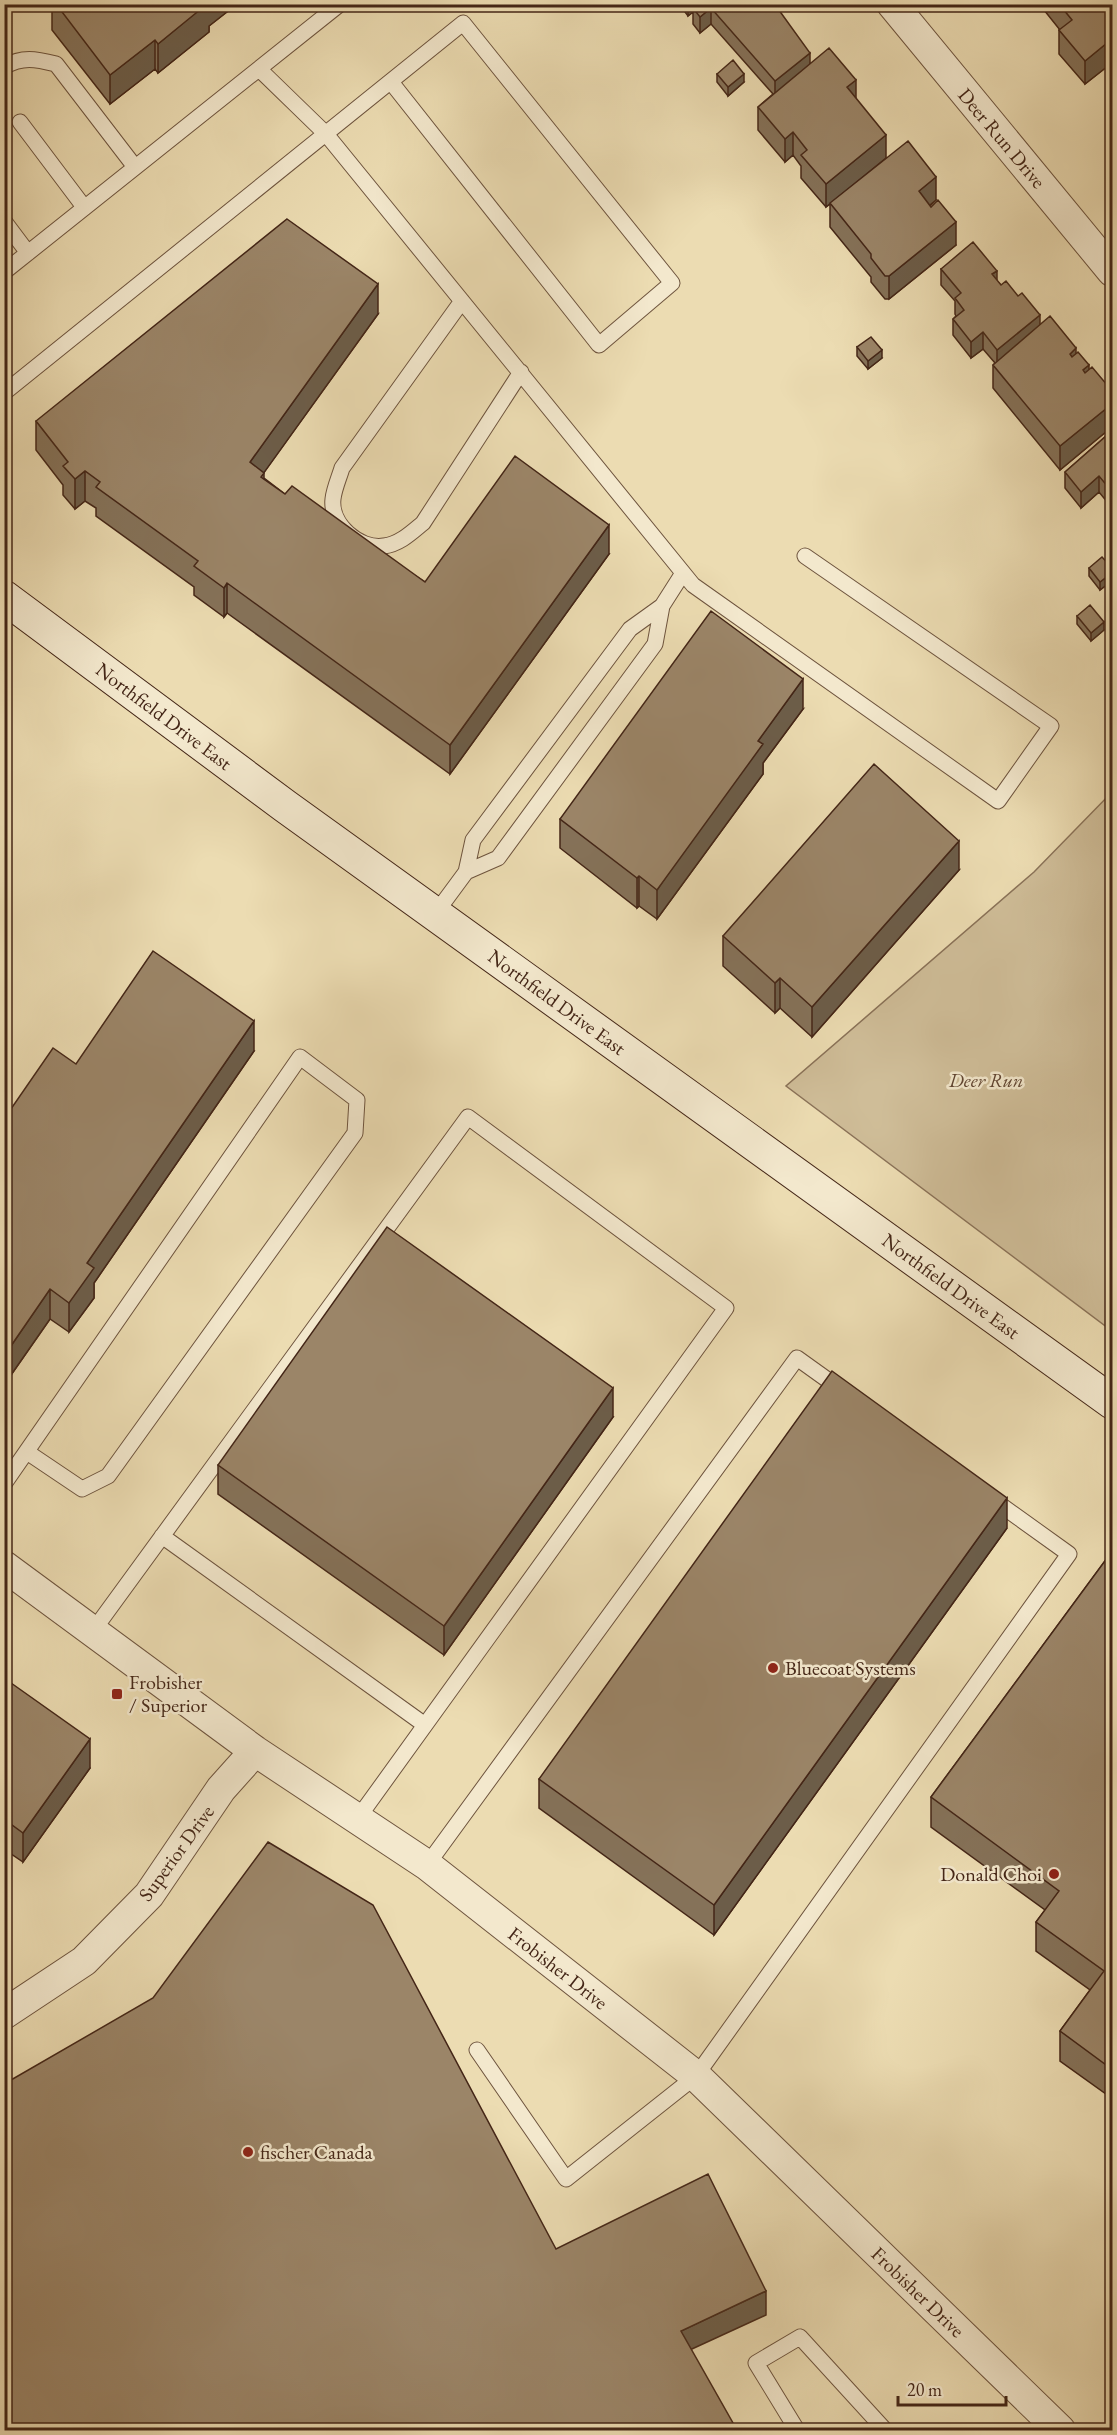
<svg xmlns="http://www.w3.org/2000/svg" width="1117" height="2435" font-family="'EB Garamond',serif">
  <rect width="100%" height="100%" fill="#ecdcb2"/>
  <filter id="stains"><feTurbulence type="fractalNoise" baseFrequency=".00333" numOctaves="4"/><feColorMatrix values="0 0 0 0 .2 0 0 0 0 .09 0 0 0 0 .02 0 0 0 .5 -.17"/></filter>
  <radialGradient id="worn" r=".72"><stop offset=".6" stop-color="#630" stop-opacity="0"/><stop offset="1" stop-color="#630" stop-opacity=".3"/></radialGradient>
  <!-- green -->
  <path fill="#cfbd98" stroke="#8a7258" stroke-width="1.5" d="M1112 792V1331L786 1086 1034 872Z"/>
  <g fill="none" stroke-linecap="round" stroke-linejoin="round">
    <defs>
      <path id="lane" d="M4 67C22 56 36 59 56 64L135 167
        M259 69 326 134 693 585 998 801 1051 726 805 556
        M20 122 84 207
        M4 221 28 253
        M4 272 340 4
        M462 301 342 468C339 478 334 489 333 499 330 524 359 550 384 546 400 544 412 532 423 523L521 372
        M4 393 463 23 672 283 599 345 391 82
        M466 872 498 858 655 644 662 606 683 573
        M435 914 466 872 473 840 630 629 662 606
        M4 1484 300 1057 357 1100 355 1133 108 1476 82 1489 27 1452
        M162 1536 425 1725
        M93 1631 468 1117 726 1308 358 1818
        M427 1865 797 1358 843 1391
        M477 2050 566 2179 696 2076 1069 1554 991 1498
        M797 2430 756 2363 800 2337 885 2430"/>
      <path id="street" d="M892 4 1112 271
        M4 1566 255 1751 427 1865 696 2076 1060 2430
        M4 2014 84 1961 149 1895 221 1789 255 1751"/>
      <path id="secondary" d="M4 597 285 806 1112 1402"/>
    </defs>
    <!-- lane casing -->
    <use href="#lane" stroke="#6e543e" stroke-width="17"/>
    <!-- street casing -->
    <use href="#street" stroke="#6e543e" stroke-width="32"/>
    <!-- secondary casing -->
    <use href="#secondary" stroke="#442617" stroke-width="35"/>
    <!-- lane -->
    <use href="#lane" stroke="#f3e8cd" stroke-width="15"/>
    <!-- street -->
    <use href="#street" stroke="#f3e8cd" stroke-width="30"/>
    <!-- secondary -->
    <use href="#secondary" stroke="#f3e8cd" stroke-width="33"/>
  </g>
  <!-- wall -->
  <path fill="#857259" stroke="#442617" stroke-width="1.5" d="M52 4H237L209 26V32L158 73 155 69 110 104 52 30Z
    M679 4H773V8L810 63 856 99 886 158 838 198 936 200 930 206 956 245 889 299H885L871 282V277L830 227V204L826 207 801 178V166L793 155 785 162 758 130V107L773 94 711 24 700 33 693 24V12L688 16Z
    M1044 4H1113V62L1085 84 1059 54V30H1060L1044 10Z
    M1113 71V103L1109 98V74Z
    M717 74 744 82 728 96 717 82Z
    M941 269 997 281 1040 325 1076 354 1089 370 1113 392V426L1060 470 993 388V365L995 363 983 349 971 358 953 335V319L956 316 955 314V301L941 285Z
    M378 314 264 472V478L285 494 425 582 609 554 450 774 227 613 224 617 194 595V587L96 516V508L85 501 75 509 63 495V485L36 450V421Z
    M857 347 882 358 868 369 857 356Z
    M1113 430V509L1099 492 1081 508 1065 488V472Z
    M1089 568 1113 569V580L1100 590 1089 576Z
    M1077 616 1104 630 1091 641 1077 624Z
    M803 709 763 763V774L657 919 639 906 637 908 560 848V819Z
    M959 870 812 1037 780 1008 775 1013 723 966V936Z
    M254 1051 94 1283V1298L69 1332 50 1319 4 1385V1119L76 1064Z
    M613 1417 444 1655 218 1494V1465Z
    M1007 1528 714 1935 539 1808V1779Z
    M1113 1550V2099L1060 2061V2031L1090 1990 1036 1951V1922L1045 1910 931 1827V1797Z
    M4 1678 90 1768 23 1862 4 1849Z"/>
  <!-- shaded-wall -->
  <path fill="#6c5d49" stroke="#442617" stroke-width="1.5" d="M206 4H237L209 26V32L158 73V44Z
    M688 4H702L693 8V12L688 16Z
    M711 8V24L700 33V17Z
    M1113 38V62L1085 84V61Z
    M155 40V69L110 104V75Z
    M810 53V69L775 97V81Z
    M744 74V82L728 96V87Z
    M856 80V103L847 87Z
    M793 132V155L785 162V139Z
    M886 135V158L826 207V184Z
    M936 177V200L919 214V191Z
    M956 222V245L889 299V276Z
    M997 271V287L992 274Z
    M378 284V314L250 492V462Z
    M1040 315V331L997 366V350Z
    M983 332V349L971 358V342Z
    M1076 348V372L1070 354Z
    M882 350V358L868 369V361Z
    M1089 365V388L1083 370Z
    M1113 403V426L1060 470V446Z
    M85 471V501L75 509V479Z
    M1099 476V492L1081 508V492Z
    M609 525V554L450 774V745Z
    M1113 572V580L1100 590V582Z
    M227 583V613L224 617V588Z
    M1104 622V630L1091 641V633Z
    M803 679V709L763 763V774L657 919V890L758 741Z
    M959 841V870L812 1037V1007Z
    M639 876V906L637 908V878Z
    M780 978V1008L775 1013V983Z
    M254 1021V1051L94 1283V1298L69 1332V1303L87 1263Z
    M50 1289V1319L4 1385V1356Z
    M613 1388V1417L444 1655V1626Z
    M1007 1498V1528L714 1935V1905Z
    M90 1739V1768L23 1862V1833Z
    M766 2291V2315L681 2354V2331Z"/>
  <!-- building -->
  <path fill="#9b8568" stroke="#442617" stroke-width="1.5" d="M56 4H207L158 44 155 40 110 75Z
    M697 4H770L774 8 776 6 810 53 775 81 711 8 700 17 693 8Z
    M1059 4H1113V38L1085 61 1059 30 1072 20Z
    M829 48 856 80 847 87 886 135 826 184 801 155 807 150 793 132 785 139 758 107Z
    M733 60 744 74 728 87 717 74Z
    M1113 71V79L1109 74Z
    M908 141 936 177 919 191 931 207 938 200 956 222 889 276H885L871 258V254L830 203Z
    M287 219 378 284 250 462 264 473 261 477 285 494 292 486 425 582 515 456 609 525 450 745 227 583 224 588 194 566 198 561 96 487 100 482 85 471 75 479 63 466 68 462 36 421Z
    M973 242 997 271 992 274 1001 285 1006 281 1018 296 1022 293 1040 315 997 350 983 332 971 342 953 319 964 310 955 298 961 293 941 269Z
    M1050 316 1076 348 1070 354 1072 357 1078 352 1089 365 1083 370 1085 373 1092 367 1113 392V403L1060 446 993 365Z
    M871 337 882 350 868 361 857 347Z
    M1113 430V493L1099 476 1081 492 1065 472Z
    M1102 557 1113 569V572L1100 582 1089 568Z
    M1090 605 1104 622 1091 633 1077 616Z
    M711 611 803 679 758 741 763 744 657 890 639 876 637 878 560 819Z
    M874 764 959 841 812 1007 780 978 775 983 723 936Z
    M153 951 254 1021 87 1263 94 1268 69 1303 50 1289 4 1356V1119L53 1048 76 1064Z
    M387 1227 613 1388 444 1626 218 1465Z
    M832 1371 1007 1498 714 1905 539 1779Z
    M1113 1550V2070L1060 2031 1104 1971 1036 1922 1059 1891 931 1797Z
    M4 1678 90 1739 23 1833 4 1819Z
    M268 1842 373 1905 556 2249 708 2174 766 2291 681 2331 737 2430H4V2084L153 1998Z"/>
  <!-- markers -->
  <g fill="#8f2418" stroke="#f3e8cd" stroke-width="2">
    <circle cx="773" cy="1668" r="6"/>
    <rect x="111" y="1688" width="12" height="12" rx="3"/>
    <circle cx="1054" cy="1874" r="6"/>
    <circle cx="248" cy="2152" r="6"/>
  </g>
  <g text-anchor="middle" stroke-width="5" stroke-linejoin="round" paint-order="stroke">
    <!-- street labels -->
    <g font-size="20" fill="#442617" stroke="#f3e8cd">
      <text transform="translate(1002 138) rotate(50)" y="7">Deer Run Drive</text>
      <text transform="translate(164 716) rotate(37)" y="7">Northfield Drive East</text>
      <text transform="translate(557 1002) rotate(36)" y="7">Northfield Drive East</text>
      <text transform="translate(951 1286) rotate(36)" y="7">Northfield Drive East</text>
      <text transform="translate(176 1853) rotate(-54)" y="7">Superior Drive</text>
      <text transform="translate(558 1968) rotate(38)" y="7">Frobisher Drive</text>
      <text transform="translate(918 2292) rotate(44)" y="7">Frobisher Drive</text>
    </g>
    <!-- park labels -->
    <g font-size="20" font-style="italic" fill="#604431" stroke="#f3e8cd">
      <text x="986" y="1087">Deer Run</text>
    </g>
    <!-- poi labels -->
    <g font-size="20" fill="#442617" stroke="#f3e8cd" text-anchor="start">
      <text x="785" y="1675">Bluecoat Systems</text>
      <text x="129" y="1689">Frobisher<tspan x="129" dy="23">/ Superior</tspan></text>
      <text x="1042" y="1881" text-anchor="end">Donald Choi</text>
      <text x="260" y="2159">fischer Canada</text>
    </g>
  </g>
  <!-- margin -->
  <rect width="1117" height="2435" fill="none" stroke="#ecdcb2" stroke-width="24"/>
  <rect x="6" y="6" width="1105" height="2423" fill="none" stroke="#442617" stroke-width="3"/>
  <rect x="12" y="12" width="1093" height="2411" fill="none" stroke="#442617" stroke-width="1.5"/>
  <!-- scale -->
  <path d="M898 2396v9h108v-9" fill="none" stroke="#442617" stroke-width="3"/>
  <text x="907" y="2396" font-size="18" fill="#442617" stroke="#f3e8cd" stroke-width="4.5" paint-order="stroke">20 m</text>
  <rect width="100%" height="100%" filter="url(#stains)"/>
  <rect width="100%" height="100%" fill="url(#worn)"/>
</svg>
